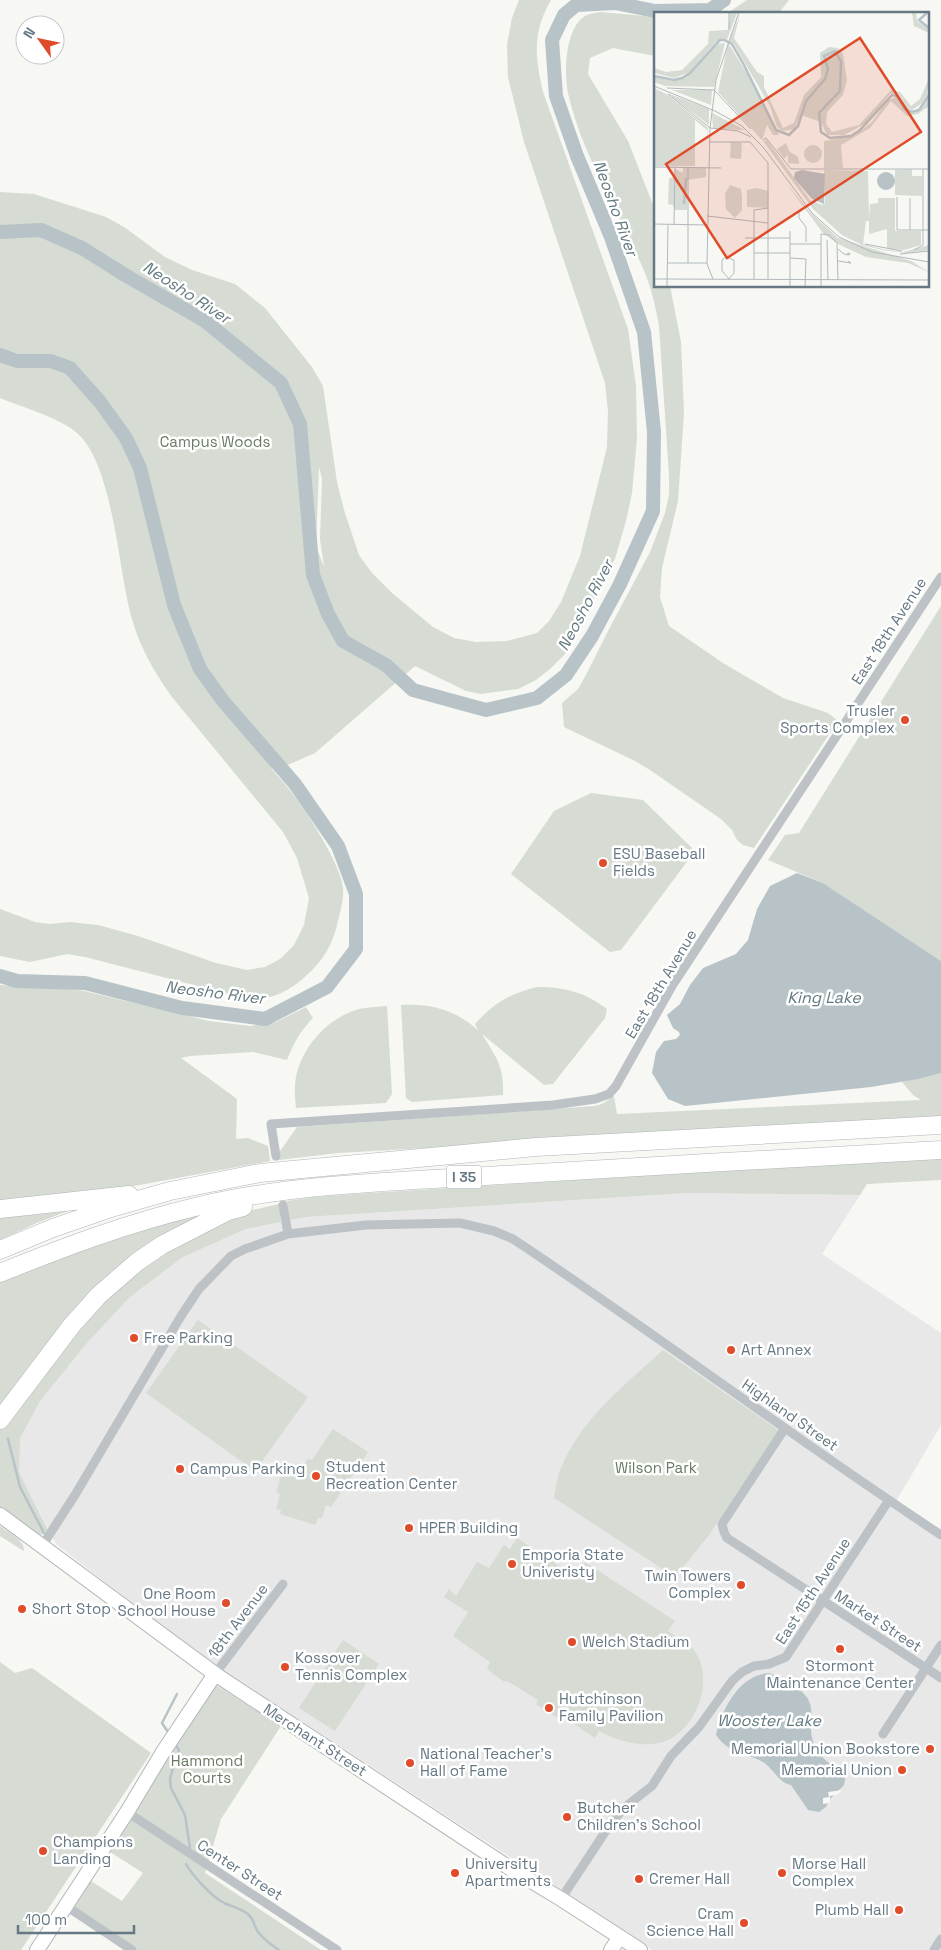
<svg xmlns="http://www.w3.org/2000/svg" width="941" height="1950" font-family="'Space Grotesk',sans-serif">
  <rect width="100%" height="100%" fill="#f7f7f3"/>
  <!-- built -->
  <path fill="#e7e8e7" d="M688 1193 860 1195 822 1254 941 1333V1425L892 1508 941 1540V1950H652L210 1661 123 1596 56 1544 19 1472V1438L40 1401 88 1342 130 1297 183 1257 246 1229 306 1217Z"/>
  <!-- green -->
  <path fill="#d6dbd3" fill-rule="evenodd" d="M519 0H551C532 33 535 57 543 92L628 329 636 386 637 438 632 493 626 521 615 559 599 585 588 617 566 653 550 669 536 680 518 689 481 694 466 691 415 666 315 753 290 764 271 768C276 775 283 781 288 788 304 807 341 864 343 888 344 901 340 912 337 925 333 941 326 956 314 968 295 988 276 1000 248 999L85 957 67 954 30 962 0 956V909L35 922 50 924 70 922 98 925 138 936 216 963 247 970 265 967 280 959 294 945 304 925 309 898 297 858 283 832 172 697C155 673 140 648 132 619 118 572 114 464 76 432 57 417 22 407 0 398V192L34 194 106 217 124 227 165 257 192 270 235 284 265 308 312 367 323 386 337 482 344 510 359 555 372 573 392 593 433 627 454 638 476 642 507 641 537 633 549 621 561 602 580 556 607 447 608 411 605 383 524 142 508 77 507 45 512 18ZM319 467 322 479 320 539 324 567 316 546Z
    M747 0H789L778 14H726Z
    M601 12 655 17V56L613 48 590 58 588 74 628 141 655 210V286H670L681 342 684 413 678 501 662 568 660 597 669 626 723 663 783 698 828 713 838 721 754 848 743 845 737 840 732 830 721 819 650 770 635 761 564 727 562 703 578 689 586 675 607 633 650 552 665 513 669 495V475L659 326C656 310 653 294 647 278 622 216 583 159 568 93 564 73 565 36 580 20 586 14 593 13 601 12Z
    M941 606V961L823 883 768 860 785 835 799 833Z
    M591 793 643 800 695 851 621 950 610 952 511 874 554 811Z
    M0 985 61 988 84 991 209 1021 250 1026 276 1022 306 1007 313 1018C301 1030 293 1044 287 1060L253 1052 190 1056 181 1058 237 1099 236 1139 248 1138 268 1146 270 1161 96 1193 0 1202Z
    M537 987C564 987 585 992 607 1009L605 1018 553 1084 544 1085 482 1034C496 1058 504 1064 503 1095L412 1102 406 1098 401 1005C431 1003 455 1010 478 1030L475 1024C494 1003 509 994 537 987Z
    M387 1006 392 1094 386 1103 296 1108C295 1098 294 1087 296 1077 302 1047 327 1019 356 1010 365 1007 377 1007 387 1006Z
    M941 1073V1119L338 1153 279 1160 278 1154 297 1127 595 1106 602 1104 614 1096 617 1114 921 1100 913 1095 902 1082Z
    M941 1157V1180L867 1184 860 1195 688 1193 306 1217 290 1220 287 1201 313 1197 369 1193Z
    M279 1204 281 1222 246 1229 183 1257 130 1297 88 1342 40 1401 20 1438 19 1472 48 1530 42 1535 37 1534 0 1507V1427L96 1305 169 1247 248 1211Z
    M71 1205V1210L39 1222 0 1240V1212Z
    M215 1211 154 1246 0 1413V1282L20 1273 147 1227Z
    M198 1320 308 1397 255 1471 146 1393Z
    M663 1350 778 1430 709 1535 675 1577 554 1498C556 1485 558 1473 564 1461 585 1416 627 1383 663 1350Z
    M333 1429 368 1452 331 1507 326 1505 322 1518H318L315 1525 280 1514 281 1510 276 1509 280 1494 276 1493 282 1472 285 1473 293 1464 306 1463 307 1459 312 1460Z
    M0 1526C9 1533 24 1539 24 1551L0 1536Z
    M517 1538 574 1576 585 1562 675 1621 668 1631C676 1637 687 1642 693 1649 715 1676 699 1724 670 1739 647 1750 620 1742 599 1731L595 1738 561 1715 558 1718 536 1704 538 1700 509 1682 503 1681 487 1669 490 1662 453 1636 468 1612 444 1597 449 1589 456 1596 477 1562 489 1568 504 1545 510 1549Z
    M343 1640 379 1664 335 1731 299 1708Z
    M0 1662 15 1673 32 1668 151 1753 21 1950H0Z
    M216 1685 281 1726 221 1819 205 1873 321 1950H132L74 1908 91 1881 122 1901 143 1873 107 1850Z"/>
  <!-- water -->
  <path fill="#b7c3c7" d="M797 873 823 883 941 961V1073L918 1079 871 1087 685 1106 668 1099 652 1073 656 1052 664 1041 676 1039 680 1035 679 1032 673 1028 667 1015 680 1004 690 985 703 968 736 954 748 940 757 909 770 886Z
    M769 1673C781 1678 802 1688 808 1699 814 1710 810 1719 811 1730 812 1753 828 1764 846 1773L844 1785 830 1799 826 1807 819 1812 808 1810 791 1785C780 1783 775 1772 767 1765 751 1752 731 1757 716 1735 722 1709 739 1675 769 1673Z"/>
  <!-- pier -->
  <path fill="#f7f7f3" d="M842 1790 837 1795 830 1796V1803L823 1804V1798L829 1797 828 1792Z"/>
  <g fill="none" stroke-linecap="round" stroke-linejoin="round">
    <!-- stream -->
    <path stroke="#b7c3c7" stroke-width="2.5" d="M8 1439 20 1487 44 1533
      M168 1732 162 1723 177 1694
      M175 1744 179 1750 170 1778 171 1788 185 1815 190 1848
      M186 1864C192 1875 212 1897 224 1903 233 1907 241 1908 249 1915 254 1920 254 1926 258 1932 264 1939 271 1945 279 1950"/>
    <!-- river -->
    <path stroke="#b7c3c7" stroke-width="14" d="M0 232 41 230 82 248 125 275 205 321 281 383 300 424 313 575 328 614 343 641 386 665 413 690 486 710 537 698 566 675 592 636 620 584 653 511 654 432 644 332 611 237 577 156 556 96 552 40 564 15 576 5 615 3 655 11 710 10 724 0
      M0 355 17 361H51L70 368 100 402 126 438 140 468 174 605 200 669 223 701 295 784 338 846 356 894V949L327 987 265 1019 182 1008 85 983 17 981 0 976"/>
    <defs>
      <path id="secondary" d="M0 1515 215 1674 511 1869 561 1899 640 1950
        M37 1950 127 1812 163 1752 215 1674
        M611 1950 620 1937"/>
      <path id="highway" d="M0 1209 129 1195
        M0 1250 53 1228 114 1207 170 1191 260 1173 536 1147 941 1125
        M0 1273C64 1247 128 1223 195 1207 290 1184 389 1182 486 1176 638 1166 789 1159 941 1150
        M0 1420 72 1325 99 1295 137 1262 162 1245 228 1211 243 1207"/>
    </defs>
    <!-- secondary casing -->
    <use href="#secondary" stroke="#b0b6ba" stroke-width="16"/>
    <!-- highway casing -->
    <use href="#highway" stroke="#b1b5b9" stroke-width="19"/>
    <!-- street -->
    <path stroke="#bdc2c6" stroke-width="9" d="M276 1156 271 1124 553 1105 595 1099 609 1094 616 1086 672 986 941 577
      M283 1205 288 1234
      M785 1428 722 1524 724 1532 727 1538 941 1678
      M42 1546 75 1495 181 1316 199 1289 231 1256 245 1249 288 1234 366 1225 460 1223 494 1231 513 1239C658 1335 796 1440 941 1535
      M215 1674 283 1584
      M883 1734 941 1645
      M127 1812 337 1950
      M561 1899 611 1823 625 1807 652 1786 671 1756 699 1727 732 1681 742 1672 754 1666 769 1664 786 1657 889 1500
      M66 1906 132 1950
      M934 1950 941 1939"/>
    <!-- secondary -->
    <use href="#secondary" stroke="#fff" stroke-width="14"/>
    <!-- highway -->
    <use href="#highway" stroke="#fff" stroke-width="18"/>
  </g>
  <!-- markers -->
  <g fill="#e04c2a" stroke="#fff" stroke-width="2">
    <circle cx="905" cy="720" r="5"/>
    <circle cx="603" cy="863" r="5"/>
    <circle cx="134" cy="1338" r="5"/>
    <circle cx="731" cy="1350" r="5"/>
    <circle cx="180" cy="1469" r="5"/>
    <circle cx="316" cy="1476" r="5"/>
    <circle cx="409" cy="1528" r="5"/>
    <circle cx="512" cy="1564" r="5"/>
    <circle cx="741" cy="1585" r="5"/>
    <circle cx="226" cy="1603" r="5"/>
    <circle cx="22" cy="1609" r="5"/>
    <circle cx="572" cy="1642" r="5"/>
    <circle cx="840" cy="1649" r="5"/>
    <circle cx="285" cy="1667" r="5"/>
    <circle cx="549" cy="1708" r="5"/>
    <circle cx="930" cy="1749" r="5"/>
    <circle cx="410" cy="1763" r="5"/>
    <circle cx="902" cy="1770" r="5"/>
    <circle cx="567" cy="1817" r="5"/>
    <circle cx="43" cy="1851" r="5"/>
    <circle cx="455" cy="1873" r="5"/>
    <circle cx="782" cy="1873" r="5"/>
    <circle cx="639" cy="1879" r="5"/>
    <circle cx="899" cy="1910" r="5"/>
    <circle cx="744" cy="1923" r="5"/>
  </g>
  <g text-anchor="middle" stroke-width="5" stroke-linejoin="round" paint-order="stroke">
    <!-- shield labels -->
    <rect fill="#fff" stroke="#94a0a9" stroke-width="1" x="446.5" y="1165.5" width="35" height="23" rx="4"/>
    <g font-size="14" font-weight="bold" fill="#667884">
      <text x="464" y="1182">I 35</text>
    </g>
    <!-- park labels -->
    <g font-size="15" fill="#6a7b65" stroke="#fff">
      <text x="215" y="447">Campus Woods</text>
      <text x="656" y="1473">Wilson Park</text>
      <text x="207" y="1766">Hammond<tspan x="207" dy="17">Courts</tspan></text>
    </g>
    <!-- street labels -->
    <g font-size="15" fill="#667884" stroke="#fff">
      <text transform="translate(889 631) rotate(-57)" y="5">East 18th Avenue</text>
      <text transform="translate(661 984) rotate(-59)" y="5">East 18th Avenue</text>
      <text transform="translate(790 1415) rotate(35)" y="5">Highland Street</text>
      <text transform="translate(813 1591) rotate(-57)" y="5">East 15th Avenue</text>
      <text transform="translate(238 1621) rotate(-53)" y="5">18th Avenue</text>
      <text transform="translate(878 1621) rotate(33)" y="5">Market Street</text>
      <text transform="translate(315 1740) rotate(33)" y="5">Merchant Street</text>
      <text transform="translate(240 1870) rotate(33)" y="5">Center Street</text>
    </g>
    <!-- poi labels -->
    <g font-size="15" fill="#667884" stroke="#fff" text-anchor="start">
      <text x="895" y="716" text-anchor="end">Trusler<tspan x="895" dy="17">Sports Complex</tspan></text>
      <text x="613" y="859">ESU Baseball<tspan x="613" dy="17">Fields</tspan></text>
      <text x="144" y="1343">Free Parking</text>
      <text x="741" y="1355">Art Annex</text>
      <text x="326" y="1472">Student<tspan x="326" dy="17">Recreation Center</tspan></text>
      <text x="190" y="1474">Campus Parking</text>
      <text x="419" y="1533">HPER Building</text>
      <text x="522" y="1560">Emporia State<tspan x="522" dy="17">Univeristy</tspan></text>
      <text x="731" y="1581" text-anchor="end">Twin Towers<tspan x="731" dy="17">Complex</tspan></text>
      <text x="216" y="1599" text-anchor="end">One Room<tspan x="216" dy="17">School House</tspan></text>
      <text x="32" y="1614">Short Stop</text>
      <text x="582" y="1647">Welch Stadium</text>
      <text x="295" y="1663">Kossover<tspan x="295" dy="17">Tennis Complex</tspan></text>
      <text x="840" y="1671" text-anchor="middle">Stormont<tspan x="840" dy="17">Maintenance Center</tspan></text>
      <text x="559" y="1704">Hutchinson<tspan x="559" dy="17">Family Pavilion</tspan></text>
      <text x="920" y="1754" text-anchor="end">Memorial Union Bookstore</text>
      <text x="420" y="1759">National Teacher’s<tspan x="420" dy="17">Hall of Fame</tspan></text>
      <text x="892" y="1775" text-anchor="end">Memorial Union</text>
      <text x="577" y="1813">Butcher<tspan x="577" dy="17">Children's School</tspan></text>
      <text x="53" y="1847">Champions<tspan x="53" dy="17">Landing</tspan></text>
      <text x="465" y="1869">University<tspan x="465" dy="17">Apartments</tspan></text>
      <text x="792" y="1869">Morse Hall<tspan x="792" dy="17">Complex</tspan></text>
      <text x="649" y="1884">Cremer Hall</text>
      <text x="889" y="1915" text-anchor="end">Plumb Hall</text>
      <text x="734" y="1919" text-anchor="end">Cram<tspan x="734" dy="17">Science Hall</tspan></text>
    </g>
    <!-- water labels -->
    <g font-size="16" font-style="italic" fill="#627980" stroke="#fff">
      <text transform="translate(616 208) rotate(70)" y="6">Neosho River</text>
      <text transform="translate(187 292) rotate(33)" y="6">Neosho River</text>
      <text transform="translate(585 605) rotate(-62)" y="6">Neosho River</text>
      <text transform="translate(215 992) rotate(7)" y="6">Neosho River</text>
      <text x="824" y="1003">King Lake</text>
      <text x="769" y="1726">Wooster Lake</text>
    </g>
  </g>
  <!-- overview -->
  <g transform="translate(654 12)">
    <rect width="275" height="275" fill="#f7f7f3"/>
    <path d="M258 0H262L263 9 275 17V21L260 14ZM76 1H83L73 28 62 30 36 60 20 66 0 61V56L12 60 28 58 54 32 55 19 74 18ZM86 2 80 26 103 60 110 64V75L129 116 140 111 150 83 167 65 166 41 175 35 184 36 189 42 193 68 189 83 173 100 172 112 178 120 205 113 237 78 246 80 257 94 266 87 275 66 273 83 268 91 258 98 253 96 244 81 236 82 214 110 190 123H173L167 110 147 103 140 117 129 119 123 115 116 94 80 32 75 29ZM71 31 60 75 11 74 0 70V65L19 69 32 65 64 32ZM74 31 101 74 125 123H119L113 113 108 128 64 80ZM0 76 14 83 54 116 53 129V118L41 108V154H0ZM18 78H58L57 93ZM13 81 55 97V113ZM243 85 254 100 267 97 275 86V94L264 102 253 104 237 89 216 116 187 133 189 156H170V129L200 124 218 110 234 88ZM58 101 91 118 59 117ZM113 128 156 188 168 193 171 191 170 158 214 159 215 207 216 192 224 191V186H241V219H267V233L250 238 233 237V217L215 222V209H212L209 232 228 237 249 240 275 233V238L252 241 228 238 208 233 188 223 159 197 109 129ZM77 130 88 131 87 147 76 146ZM132 131 135 139 144 145 145 152 134 151V143L130 147 123 137ZM150 142a9 9 0 1 1 18 0a9 9 0 1 1-18 0ZM29 156H52V165L33 168V198H21L19 193 14 192 15 166 21 165V157L29 161ZM258 157V164H268V184L241 183V158ZM132 171 157 201 184 226 257 249 275 260 254 251 212 245 184 232 169 221ZM76 173 87 177 88 185V198L81 206 72 197 71 182ZM102 176 115 179 114 196 93 195V178Z" fill="#d6dbd3"/>
    <path d="M148 158 171 162 170 192 158 187 140 166 141 160ZM223 169a9 9 0 1 1 18 0a9 9 0 1 1-18 0Z" fill="#b7c3c7"/>
    <path fill="none" stroke="#b7c3c7" stroke-width="2.5" d="M274 0 265 8 275 16M0 64 20 68 28 66 36 61 66 28H70L78 32 89 51 122 118 135 123 144 114 152 89 171 67 174 57 170 44 181 39 187 50 186 79 165 101 167 120 176 126 197 124 205 119 238 83 243 84 251 97 258 100 265 98 275 83M30 192 32 166"/>
    <path fill="none" stroke="#b0b9bd" stroke-width="1" d="M75 17V0M0 74 61 99 88 114 109 135 158 201 185 225 218 240 275 250M13 76 60 78 97 117M14 82 56 116 84 119 97 125M109 128 112 126 137 157H275M55 130H96L114 151V267M0 155 67 156M243 185V218H275M145 199V206L152 215V230M53 204 114 211M0 212 53 213M20 213 21 156M256 218V186M91 226H136M173 228 174 268M136 232H167M211 232 248 239M184 237 190 242 195 243 196 241 193 242M260 238 269 233V157M100 241H136M246 242 275 239M72 245 80 248V261L75 267 68 259V248ZM136 246 152 247 151 275M184 249 197 251 194 249M13 251H53M34 251V156M0 267 275 268M59 267 53 252 56 116 62 68 85 0M100 267V198L115 196M13 275 14 213M136 275V219M167 275V222L175 223 183 231 184 268"/>
    <path fill="#e04c2a" fill-opacity="0.15" stroke="#e04c2a" stroke-width="2.5" d="M206 26 267 120 73 246 12 152Z"/>
    <rect width="275" height="275" fill="none" stroke="#667884" stroke-width="2.5"/>
  </g>
  <!-- north arrow -->
  <g transform="translate(40 40) rotate(303)"><circle r="24" fill="#ffffff" stroke="#c2c9ce"/>
  <path d="M0-4L9 19L0 12L-9 19Z" fill="#e04c2a"/>
  <text y="-8" font-size="14" font-weight="bold" text-anchor="middle" fill="#667884">N</text>
  </g>
  <!-- scale -->
  <path d="M18 1925v8h116v-8" fill="none" stroke="#667884" stroke-width="2.5"/>
  <text x="25" y="1925" font-size="15" fill="#667884" stroke="#ffffff" stroke-width="4" paint-order="stroke">100 m</text>
</svg>
